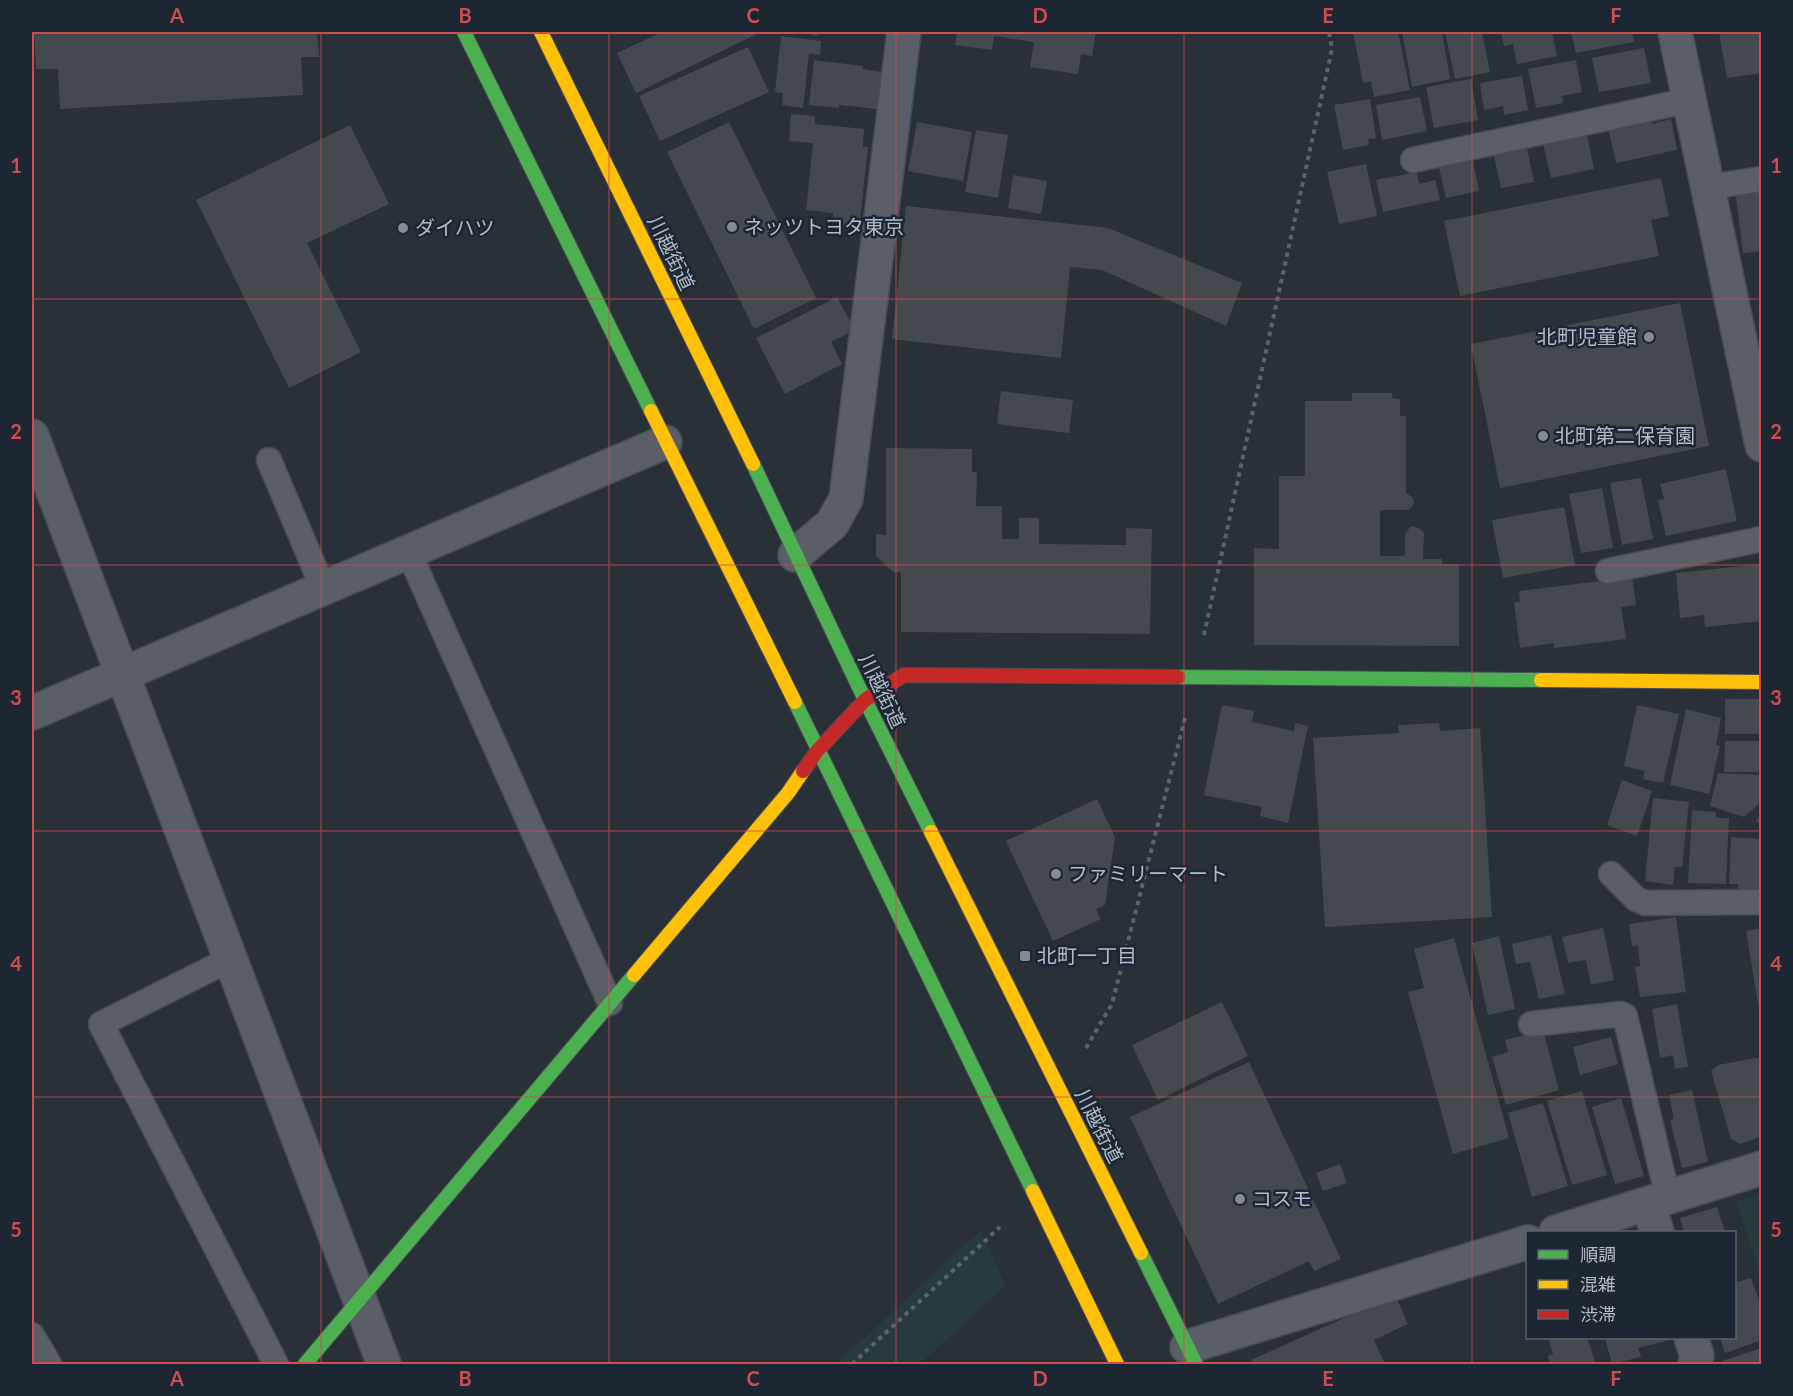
<svg xmlns="http://www.w3.org/2000/svg" width="1793" height="1396" font-family="Lato,'Noto Sans JP',sans-serif">
  <rect width="100%" height="100%" fill="#2a3038"/>
  <!-- green -->
  <path fill="#273a3e" d="M1761 1194H1762L1761 1281 1737 1201Z
    M980 1231 1006 1285 920 1364H836Z"/>
  <!-- building -->
  <path fill="#444950" d="M34 32H317L319 57H301L303 95 60 109 58 69H36Z
    M662 32H756L757 34 636 93 617 53Z
    M800 32H818L817 36Z
    M957 32H1096L1092 56 1081 54 1078 74 1030 67 1034 42 994 36 992 50 955 45Z
    M1353 32H1398L1410 90 1374 97 1371 81 1363 83Z
    M1402 32H1442L1450 79 1412 87Z
    M1445 32H1482L1490 72 1455 79Z
    M1501 32H1552L1557 56 1517 64 1513 44 1504 46Z
    M1571 32H1632L1634 42 1576 53Z
    M1719 32H1762V73L1727 78Z
    M781 36 821 41 820 55 809 54 803 108 782 105 783 93 775 92Z
    M748 47 769 92 660 141 639 96Z
    M1644 48 1651 83 1599 92 1592 58Z
    M814 60 863 66V69L889 73 885 110 839 105V108L809 105Z
    M1576 60 1582 92 1562 96 1563 103 1536 108 1528 69Z
    M1522 76 1528 110 1504 115 1503 106 1484 110 1480 83Z
    M1471 79 1478 120 1434 128 1426 87Z
    M1420 97 1427 131 1382 140 1376 105Z
    M1370 99 1376 138 1368 139 1369 145 1343 150 1334 105Z
    M791 114 815 116V124L864 129 863 147H868L859 229 832 227 833 213 806 210 813 143 789 141Z
    M1651 118 1652 124 1671 119 1677 150 1616 163 1608 127Z
    M729 122 816 298 754 329 667 152Z
    M917 122 972 132 963 181 908 171Z
    M350 125 389 204 307 243 361 352 289 388 196 200Z
    M976 130 1008 135 998 198 965 192Z
    M1587 135 1594 169 1551 178 1543 144Z
    M1526 144 1534 182 1501 188 1493 151Z
    M1472 156 1479 191 1446 198 1438 163Z
    M1366 164 1377 216 1339 224 1327 172Z
    M1417 172 1419 184 1435 180 1440 200 1383 212 1376 180Z
    M1013 175 1047 181 1041 214 1008 208Z
    M1661 178 1669 216 1651 220 1659 256 1460 296 1444 221Z
    M1762 186V251L1743 253 1735 189Z
    M906 206 1108 228 1242 283 1226 326 1102 270 1070 267 1061 358 892 339Z
    M837 297 855 330 831 342 842 364 785 394 756 338Z
    M1680 303 1709 446 1500 488 1471 344Z
    M1001 391 1073 400 1069 433 997 424Z
    M1352 393H1392V398L1400 399V416H1406V493L1412 497 1414 502 1412 507 1408 510H1380V556H1405V534L1411 526 1419 528 1424 533 1423 559H1442V564H1459V646L1254 645V548L1279 549V476H1305V401H1352Z
    M886 448 972 449V472H977L976 506H1002V539H1019V518H1039V544L1126 545V528L1152 529 1150 634 901 632V572H893L876 556V534L886 535Z
    M1726 469 1737 521 1666 536 1658 500 1664 499 1660 484Z
    M1641 478 1653 539 1622 545 1610 483Z
    M1602 488 1613 548 1581 553 1569 494Z
    M1564 507 1575 565 1503 578 1492 520Z
    M1762 564V621L1705 627 1704 615 1680 618 1676 573Z
    M1632 577 1636 605 1621 607 1626 639 1554 648V643L1520 648 1514 602H1520L1519 591Z
    M1725 699H1762V734H1725Z
    M1222 705 1254 711 1252 722 1294 731 1295 723 1308 726 1288 823 1260 816 1262 807 1204 795Z
    M1637 705 1679 714 1663 783 1643 779 1645 771 1624 766Z
    M1686 709 1721 718 1716 745 1720 746 1709 794 1670 785Z
    M1439 723 1440 731 1480 728 1492 917 1325 927 1313 738 1399 733 1398 725Z
    M1725 741H1762V772H1724Z
    M1718 773 1762 775V801L1744 817 1710 806Z
    M1622 780 1652 791 1637 836 1607 825Z
    M1653 798 1689 802 1682 867H1675L1673 885 1645 881Z
    M1097 799 1115 837 1105 905 1096 909 1101 919 1053 941 1006 841Z
    M1692 810 1716 812V818H1729L1726 884 1688 883Z
    M1762 810V824L1756 822Z
    M1731 837 1762 839V891L1738 890V884H1729Z
    M1676 917 1686 992 1640 997 1635 967 1640 966 1638 945 1632 946 1629 924Z
    M1603 928 1614 980 1591 985 1586 960 1568 963 1562 937Z
    M1762 928V1015H1760L1746 931Z
    M1551 935 1565 994 1539 999 1530 962 1516 964 1512 944Z
    M1499 936 1515 1009 1488 1015 1472 943Z
    M1454 938 1509 1138 1453 1154 1408 992 1424 988 1414 949Z
    M1222 1002 1248 1056 1158 1100 1132 1045Z
    M1677 1004 1688 1067 1675 1069 1673 1055 1660 1058 1652 1009Z
    M1540 1031 1541 1035 1544 1034 1559 1090 1506 1105 1492 1057 1508 1052 1505 1040Z
    M1611 1037 1618 1064 1580 1075 1573 1047Z
    M1756 1058 1762 1059V1136L1740 1144 1731 1139 1711 1071 1718 1065Z
    M1249 1062 1341 1259 1314 1271 1309 1261 1218 1304 1130 1117Z
    M1692 1090 1708 1162 1682 1168 1670 1120 1674 1119 1669 1095Z
    M1582 1091 1607 1175 1572 1185 1547 1101Z
    M1621 1098 1644 1176 1615 1184 1592 1107Z
    M1543 1103 1568 1186 1532 1197 1508 1113Z
    M1340 1164 1347 1183 1323 1191 1316 1173Z
    M1717 1207 1725 1232H1684L1680 1218Z
    M1751 1278 1762 1308V1340L1725 1353 1720 1338H1734V1283Z
    M1395 1295 1408 1324 1374 1340 1385 1364H1254L1251 1360Z
    M1548 1338H1587L1596 1364H1550L1548 1356 1553 1354Z
    M1605 1338H1669L1670 1340 1638 1348 1641 1357 1612 1364Z
    M1762 1348V1364H1724L1722 1361Z"/>
  <g fill="none" stroke-linecap="round" stroke-linejoin="round">
    <defs>
      <path id="lane" d="M1413 160 1690 100
        M1708 187 1762 179
        M269 460 323 588
        M408 551 610 1003
        M1608 571 1762 539
        M1611 874 1636 899 1646 903 1762 902
        M230 959 101 1024 276 1364
        M1531 1024 1621 1014 1625 1016 1668 1198
        M32 1335 49 1364"/>
      <path id="street" d="M1675 32 1762 445
        M32 436 384 1364
        M795 555 832 524 846 499 904 32
        M32 713 665 442
        M1648 1204 1657 1232
        M1556 1232 1762 1168
        M1691 1338 1697 1355 1695 1364
        M1187 1347 1528 1242"/>
      <path id="fast" d="M464 32 651 411
        M753 464 865 700 931 832
        M1178 677 1541 680
        M795 702 1033 1191
        M1141 1253 1196 1364
        M305 1364 634 975"/>
      <path id="slow" d="M541 32 753 464
        M651 411 795 702
        M1541 680 1762 682
        M931 832 1141 1253
        M634 975 788 793 803 771
        M1033 1191 1117 1364"/>
      <path id="jam" d="M803 771 818 750 865 700 904 675 1178 677"/>
    </defs>
    <!-- lane casing -->
    <use href="#lane" stroke="#484c53" stroke-width="27"/>
    <!-- street casing -->
    <use href="#street" stroke="#484c53" stroke-width="36"/>
    <!-- fast casing -->
    <use href="#fast" stroke="#484c53" stroke-width="16"/>
    <!-- slow casing -->
    <use href="#slow" stroke="#484c53" stroke-width="16"/>
    <!-- jam casing -->
    <use href="#jam" stroke="#484c53" stroke-width="16"/>
    <!-- path -->
    <path stroke="#5d636a" stroke-width="4" stroke-dasharray="4.5 4.5" stroke-linecap="butt" d="M1204 635 1332 49 1329 32
      M1086 1048 1112 1004 1185 718
      M852 1364 1000 1227"/>
    <!-- lane -->
    <use href="#lane" stroke="#5a5e66" stroke-width="24"/>
    <!-- street -->
    <use href="#street" stroke="#5a5e66" stroke-width="33"/>
    <!-- fast -->
    <use href="#fast" stroke="#4caf50" stroke-width="14"/>
    <!-- slow -->
    <use href="#slow" stroke="#ffc107" stroke-width="14"/>
    <!-- jam -->
    <use href="#jam" stroke="#c62828" stroke-width="14"/>
  </g>
  <!-- grid -->
  <path fill="none" stroke="#ce4d50" stroke-width="1.5" stroke-opacity="0.55" d="M321 32V1364M609 32V1364M896 32V1364M1184 32V1364M1472 32V1364M32 299H1762M32 565H1762M32 831H1762M32 1097H1762"/>
  <!-- markers -->
  <g fill="#848b96" stroke="#1d2633" stroke-width="2">
    <circle cx="732" cy="227" r="6"/>
    <circle cx="403" cy="228" r="6"/>
    <circle cx="1649" cy="337" r="6"/>
    <circle cx="1543" cy="436" r="6"/>
    <circle cx="1056" cy="874" r="6"/>
    <rect x="1019" y="950" width="12" height="12" rx="3"/>
    <circle cx="1240" cy="1199" r="6"/>
  </g>
  <g text-anchor="middle" stroke-width="5" stroke-linejoin="round" paint-order="stroke">
    <!-- poi labels -->
    <g font-size="20" fill="#b4bcc9" stroke="#1d2633" text-anchor="start">
      <text x="744" y="234">ネッツトヨタ東京</text>
      <text x="415" y="235">ダイハツ</text>
      <text x="1637" y="344" text-anchor="end">北町児童館</text>
      <text x="1555" y="443">北町第二保育園</text>
      <text x="1068" y="881">ファミリーマート</text>
      <text x="1037" y="963">北町一丁目</text>
      <text x="1252" y="1206">コスモ</text>
    </g>
    <!-- street labels -->
    <g font-size="20" fill="#b4bcc9" stroke="#1d2633">
      <text transform="translate(671 253) rotate(64)" y="7">川越街道</text>
      <text transform="translate(882 691) rotate(64)" y="7">川越街道</text>
      <text transform="translate(1099 1126) rotate(63)" y="7">川越街道</text>
    </g>
  </g>
  <!-- border -->
  <rect width="1793" height="1396" fill="none" stroke="#1d2633" stroke-width="66"/>
  <!-- legend -->
  <rect x="1526" y="1231" width="210" height="108" fill="#1d2633" stroke="#59626f" stroke-width="1.5"/>
  <rect x="1538" y="1250" width="30" height="9" fill="#4caf50" stroke="#59626f" stroke-width="1.5"/>
  <text x="1580" y="1261" font-size="18" fill="#b4bcc9">順調</text>
  <rect x="1538" y="1280" width="30" height="9" fill="#ffc107" stroke="#59626f" stroke-width="1.5"/>
  <text x="1580" y="1291" font-size="18" fill="#b4bcc9">混雑</text>
  <rect x="1538" y="1310" width="30" height="9" fill="#c62828" stroke="#59626f" stroke-width="1.5"/>
  <text x="1580" y="1321" font-size="18" fill="#b4bcc9">渋滞</text>
  <rect x="33" y="33" width="1727" height="1330" fill="none" stroke="#ce4d50" stroke-width="2"/>
  <g font-size="20" text-anchor="middle" font-weight="bold" fill="#ce4d50">
    <text x="177" y="23">A</text>
    <text x="465" y="23">B</text>
    <text x="753" y="23">C</text>
    <text x="1040" y="23">D</text>
    <text x="1328" y="23">E</text>
    <text x="1616" y="23">F</text>
    <text x="16" y="173">1</text>
    <text x="1776" y="173">1</text>
    <text x="16" y="439">2</text>
    <text x="1776" y="439">2</text>
    <text x="16" y="705">3</text>
    <text x="1776" y="705">3</text>
    <text x="16" y="971">4</text>
    <text x="1776" y="971">4</text>
    <text x="16" y="1237">5</text>
    <text x="1776" y="1237">5</text>
    <text x="177" y="1386">A</text>
    <text x="465" y="1386">B</text>
    <text x="753" y="1386">C</text>
    <text x="1040" y="1386">D</text>
    <text x="1328" y="1386">E</text>
    <text x="1616" y="1386">F</text>
  </g>
</svg>
